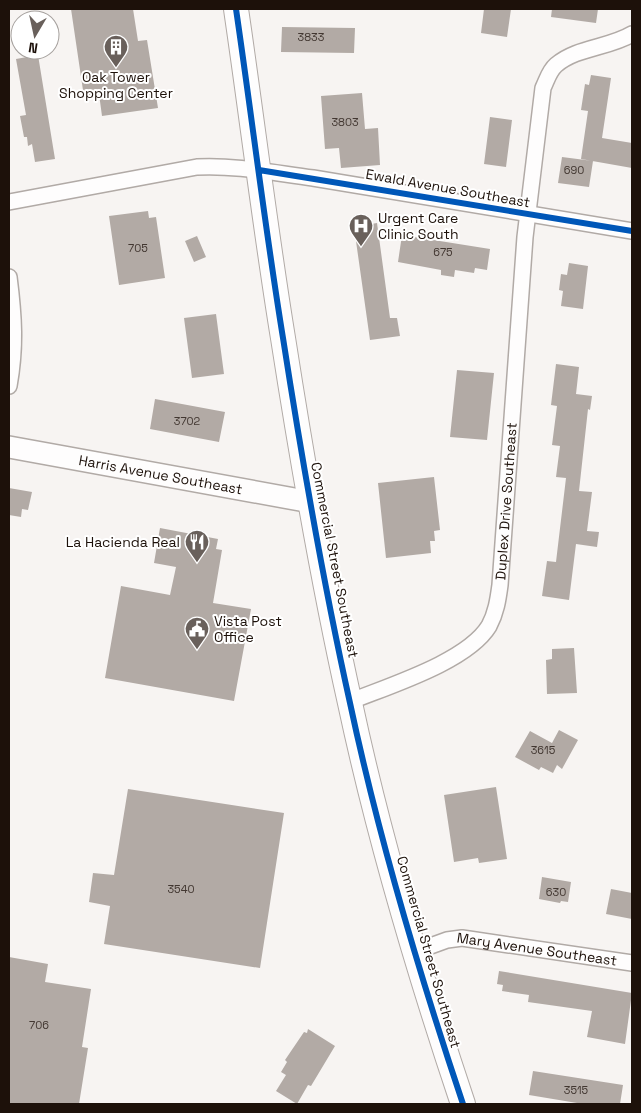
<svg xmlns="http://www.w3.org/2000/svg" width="641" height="1113" font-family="'Space Grotesk',sans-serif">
  <rect width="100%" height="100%" fill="#f7f4f2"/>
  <!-- building -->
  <path fill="#b2aaa5" d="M71 9H133L138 41 147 40 158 108 102 116 99 94 84 97Z
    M484 9H511L507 37 481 33Z
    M552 9H598L596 23 551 17Z
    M282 27 355 28 354 53 281 52Z
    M38 55 55 159 35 162 32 144 28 146 27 137H24L20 116 26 115 16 59Z
    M591 75 611 78 602 138 632 143V168L581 159 588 111 581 110 585 84 589 85Z
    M362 93 365 129 378 128 380 165 341 168 339 148 325 149 321 96Z
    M490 117 512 120 506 167 484 164Z
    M562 157 593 161 589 187 558 183Z
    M148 211 149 218 156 217 165 278 119 285 109 216Z
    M377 223 390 318H397L400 336 370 340 354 227Z
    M402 235 490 249 487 270 475 268 474 273 455 270 454 277 441 275V270L398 262Z
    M197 236 206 257 194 262 185 241Z
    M569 263 588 266 583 309 561 306 563 291 559 290 561 274 567 275Z
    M216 314 224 374 192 378 184 318Z
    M556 364 579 367 576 394 592 396 590 410 588 409 579 491 592 492 587 531 599 532 597 547 576 544 569 600 542 596 547 561 556 562 566 478 556 477 560 446 552 445 557 406 551 405Z
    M457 370 494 373 487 440 450 437Z
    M155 399 225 412 219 442 150 429Z
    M434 477 440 530 434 531 435 541H430L431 553 386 558 378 483Z
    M9 488 32 492 28 510 22 509 21 517 9 515Z
    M160 528 218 539 216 549 222 550 213 603 251 609 234 701 105 678 121 586 170 595 176 567 154 563Z
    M574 648 577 693 547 694 546 660 552 659V649Z
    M559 730 578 740 562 769 557 765 553 773 541 767 539 770 515 757 530 731 552 743Z
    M496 787 507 859 479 863 478 858 454 862 444 795Z
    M128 789 284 813 260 968 104 944 110 906 89 902 93 873 114 875Z
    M542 877 571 882 568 902 561 901 560 903 539 899Z
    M611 889 632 893V919L606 914Z
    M9 957 48 964 45 982 91 989 82 1047 88 1048 79 1104H9Z
    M499 971 632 993 625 1044 587 1037 592 1011 528 1002 529 995 502 991 503 985 497 984Z
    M308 1029 335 1046 311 1086 308 1085 297 1104 276 1091 286 1075 281 1072 287 1062 285 1060 304 1032 307 1033Z
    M533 1071 623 1085 620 1104H583L529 1095Z"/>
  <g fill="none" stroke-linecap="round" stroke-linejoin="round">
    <defs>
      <g id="street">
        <path d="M9 202 197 167C236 165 274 173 313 178L632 231"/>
        <path d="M9 277C14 316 16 347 9 386"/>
        <path id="s1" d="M349 702C388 686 467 662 489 626 496 613 498 600 500 585L525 237 543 88C547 80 549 71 556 65 577 47 609 48 632 34"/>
        <path id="s2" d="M414 952 447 940 462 938 632 963"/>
      </g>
      <g id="secondary">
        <path id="s3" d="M9 447 311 502"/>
      </g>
      <path id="primary" d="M236 9C252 118 265 228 283 338 302 460 323 582 350 703 379 839 419 973 463 1104"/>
    </defs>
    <!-- street casing -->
    <use href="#street" stroke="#b1aaa6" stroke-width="18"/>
    <!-- secondary casing -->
    <use href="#secondary" stroke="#b1aaa6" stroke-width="24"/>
    <!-- primary casing -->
    <use href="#primary" stroke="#b1aaa6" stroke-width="26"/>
    <!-- street -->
    <use href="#street" stroke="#fefdfd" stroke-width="15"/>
    <!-- secondary -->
    <use href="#secondary" stroke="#fefdfd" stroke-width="21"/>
    <!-- primary -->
    <use href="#primary" stroke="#fefdfd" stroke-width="24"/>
    <defs>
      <path id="cycleway" d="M236 9C252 118 265 228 283 338 302 460 323 582 350 703 379 839 419 973 463 1104
        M259 170 632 231"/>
    </defs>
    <!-- cycleway casing -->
    <use href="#cycleway" stroke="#fff" stroke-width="9"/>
    <!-- cycleway -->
    <use href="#cycleway" stroke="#0057b8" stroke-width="6"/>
  </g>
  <!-- icons -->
  <defs>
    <symbol id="building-pin" viewBox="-11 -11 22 30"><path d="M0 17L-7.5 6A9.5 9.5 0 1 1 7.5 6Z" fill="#69605b" stroke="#fff"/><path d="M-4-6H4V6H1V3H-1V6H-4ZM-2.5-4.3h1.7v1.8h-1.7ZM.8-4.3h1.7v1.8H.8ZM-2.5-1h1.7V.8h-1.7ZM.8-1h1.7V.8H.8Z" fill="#fff"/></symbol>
    <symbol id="hospital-pin" viewBox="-11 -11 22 30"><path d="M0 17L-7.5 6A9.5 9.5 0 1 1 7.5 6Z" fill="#69605b" stroke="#fff"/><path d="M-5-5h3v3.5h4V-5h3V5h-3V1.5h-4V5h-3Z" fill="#fff"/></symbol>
    <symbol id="restaurant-pin" viewBox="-11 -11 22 30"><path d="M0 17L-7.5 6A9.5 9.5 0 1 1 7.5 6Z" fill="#69605b" stroke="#fff"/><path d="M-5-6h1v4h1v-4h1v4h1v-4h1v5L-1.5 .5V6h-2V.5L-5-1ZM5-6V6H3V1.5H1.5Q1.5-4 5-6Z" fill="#fff"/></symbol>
    <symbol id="civic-pin" viewBox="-11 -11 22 30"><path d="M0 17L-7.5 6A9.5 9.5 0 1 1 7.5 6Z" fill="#69605b" stroke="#fff"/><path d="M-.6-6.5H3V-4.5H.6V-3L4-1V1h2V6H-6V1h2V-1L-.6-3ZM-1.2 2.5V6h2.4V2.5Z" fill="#fff"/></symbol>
  </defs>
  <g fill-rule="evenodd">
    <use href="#building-pin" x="102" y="33" width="28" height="38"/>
    <use href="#hospital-pin" x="347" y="212" width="28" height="38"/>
    <use href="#restaurant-pin" x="183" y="528" width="28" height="38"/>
    <use href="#civic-pin" x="183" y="615" width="28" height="38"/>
  </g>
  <g text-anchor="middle" stroke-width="4" stroke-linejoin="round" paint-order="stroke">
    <!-- number labels -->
    <g font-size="11" fill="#423731">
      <text x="311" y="41">3833</text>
      <text x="345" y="126">3803</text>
      <text x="574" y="174">690</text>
      <text x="138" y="252">705</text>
      <text x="443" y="256">675</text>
      <text x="187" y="425">3702</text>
      <text x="543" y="754">3615</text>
      <text x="181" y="893">3540</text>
      <text x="556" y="896">630</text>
      <text x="39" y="1029">706</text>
      <text x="576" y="1094">3515</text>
    </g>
    <!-- poi labels -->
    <g font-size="14" fill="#1d110a" stroke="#fff" text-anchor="start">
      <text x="116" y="82" text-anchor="middle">Oak Tower<tspan x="116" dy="16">Shopping Center</tspan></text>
      <text x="378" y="223">Urgent Care<tspan x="378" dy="16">Clinic South</tspan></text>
      <text x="180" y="547" text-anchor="end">La Hacienda Real</text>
      <text x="214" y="626">Vista Post<tspan x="214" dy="16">Office</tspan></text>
    </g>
    <!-- street labels -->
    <g font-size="14" fill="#1d110a" stroke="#fff">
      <text transform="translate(448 188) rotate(10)" y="5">Ewald Avenue Southeast</text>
      <text dy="5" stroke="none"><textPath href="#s3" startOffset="154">Harris Avenue Southeast</textPath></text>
      <text dy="5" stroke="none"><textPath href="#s1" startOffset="288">Duplex Drive Southeast</textPath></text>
      <text transform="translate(335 560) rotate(79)" y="5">Commercial Street Southeast</text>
      <text dy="5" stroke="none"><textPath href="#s2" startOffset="126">Mary Avenue Southeast</textPath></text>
      <text transform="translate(429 952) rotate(74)" y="5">Commercial Street Southeast</text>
    </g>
  </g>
  <!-- border -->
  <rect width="641" height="1113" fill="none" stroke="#1d110a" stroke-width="20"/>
  <!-- north arrow -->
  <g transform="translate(35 35) rotate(189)"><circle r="24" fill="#ffffff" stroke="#a5a09d"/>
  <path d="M0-4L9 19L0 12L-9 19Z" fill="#69605b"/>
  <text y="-8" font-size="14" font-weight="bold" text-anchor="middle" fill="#1d110a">N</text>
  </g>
</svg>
